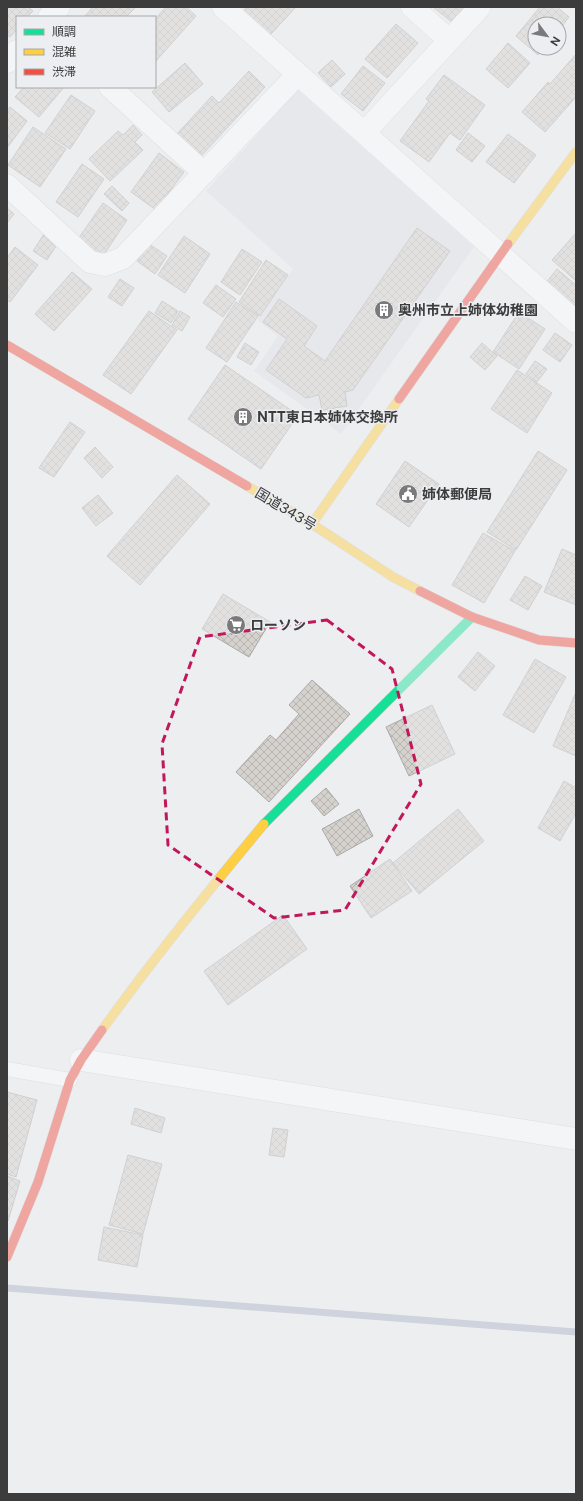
<svg xmlns="http://www.w3.org/2000/svg" width="583" height="1501" font-family="'Public Sans','Noto Sans JP',sans-serif">
  <defs>
    <pattern id="building-cross-hatch" width="8" height="8" patternUnits="userSpaceOnUse"><rect width="8" height="8" fill="#d5d1cd"/><path d="M0 0l8 8M0 8l8-8" fill="none" stroke="#b8b4b1"/></pattern>
  </defs>
  <rect width="100%" height="100%" fill="#edeef0"/>
  <!-- built -->
  <path fill="#dde0e6" d="M298 90 474 247 341 434 254 371 278 336 257 320 293 269 206 191Z"/>
  <g fill="none" stroke-linecap="round" stroke-linejoin="round">
    <!-- stream -->
    <path stroke="#a9b2c5" stroke-width="7" d="M7 1288 576 1332"/>
  </g>
  <!-- building -->
  <path fill="url(#building-cross-hatch)" stroke="#aaa" d="M7 7H28L33 11 27 17H17V29L10 37 7 35Z
    M93 7H136L126 17H84Z
    M166 7H186L196 16 155 62V19Z
    M247 7H296L270 35 243 11Z
    M433 7H464L452 22Z
    M540 7H557L569 17 559 30V24H535V48H544L538 55 516 36Z
    M396 24 418 43 387 78 365 59Z
    M508 43 530 63 508 88 486 69Z
    M576 54V97L545 132 522 112 548 82 550 84Z
    M332 60 345 74 331 87 318 73Z
    M185 63 203 84 169 112 152 92Z
    M363 66 385 83 363 111 341 94Z
    M249 71 265 87 201 156 177 134 212 96 219 103Z
    M444 75 485 105 460 140 450 133 429 162 400 141 429 101 426 99Z
    M24 87H64L39 117 15 97Z
    M71 95 95 111 70 149 45 133Z
    M10 107 27 121 7 148V110Z
    M133 125 142 135 135 142 143 150 110 181 89 159 118 131 123 135Z
    M33 127 66 149 40 187 8 165Z
    M468 133 485 146 472 162 456 150Z
    M508 134 536 155 514 183 486 162Z
    M159 153 184 172 156 210 131 192Z
    M82 164 104 179 78 217 56 202Z
    M112 186 129 203 122 211 104 194Z
    M103 203 127 220 101 259 76 242Z
    M7 208 14 214 7 223Z
    M417 228 450 251 353 390 345 392 347 406 322 410 319 395 306 398 266 370 287 339 263 322 279 299 317 326 304 346 325 361Z
    M576 233V281L552 260Z
    M44 234 58 243 47 260 33 251Z
    M184 236 210 254 185 293 158 275Z
    M149 244 167 256 155 274 137 261Z
    M15 247 38 265 10 302 7 300V258Z
    M242 249 262 262 240 295 221 282Z
    M266 260 288 275 260 316 239 302Z
    M557 269 576 285V303L573 307 545 284Z
    M72 272 92 289 54 331 35 314Z
    M120 279 134 288 122 306 108 297Z
    M216 285 236 299 223 317 203 303Z
    M162 301 178 311 171 323 155 313Z
    M236 302 258 316 227 362 206 348Z
    M149 311 177 330 131 394 103 375Z
    M180 311 190 317 182 331 172 325Z
    M519 312 545 329 519 369 493 352Z
    M555 333 572 345 560 362 543 350Z
    M245 343 259 352 251 365 237 357Z
    M482 343 497 356 485 370 470 357Z
    M535 361 547 369 537 382 526 374Z
    M225 365 298 415 261 469 188 419Z
    M517 370 552 393 527 433 491 409Z
    M70 422 85 432 54 477 39 468Z
    M95 447 113 467 102 478 84 458Z
    M538 451 567 470 516 550 487 532Z
    M405 461 439 484 409 527 376 504Z
    M177 475 210 504 140 585 107 556Z
    M98 495 113 513 96 526 82 508Z
    M483 533 515 551 484 603 452 585Z
    M562 549 576 555V605L544 592Z
    M525 576 542 586 528 610 510 600Z
    M223 594 270 622 249 657 202 629Z
    M478 652 495 666 475 691 458 677Z
    M535 659 566 677 534 733 503 715Z
    M312 680 350 714 269 802 236 772 270 735 276 740 299 714 289 705Z
    M576 692V756L553 746Z
    M432 705 455 754 409 776 386 727Z
    M564 781 576 788V813L560 841 538 828Z
    M326 788 339 804 324 816 311 801Z
    M359 809 373 836 337 856 322 829Z
    M458 809 484 841 419 894 393 863Z
    M390 859 412 891 371 918 350 886Z
    M283 915 307 949 228 1005 204 971Z
    M7 1092 37 1100 16 1177 7 1174Z
    M135 1108 165 1118 161 1133 131 1124Z
    M273 1128 288 1130 284 1157 269 1155Z
    M128 1155 162 1164 143 1234 109 1225Z
    M7 1176 20 1181 8 1221H7Z
    M104 1227 143 1235 137 1267 98 1260Z"/>
  <g fill="none" stroke-linecap="round" stroke-linejoin="round">
    <defs>
      <path id="lane" d="M7 1069 70 1080"/>
      <path id="street" d="M223 7 576 322
        M412 7 449 40
        M49 17 59 7
        M7 62 17 51
        M110 87 204 173
        M364 133 480 7
        M7 185 90 262 105 265 123 258 298 74
        M81 1060 576 1139"/>
      <path id="fast" d="M264 824 472 617"/>
      <path id="slow" d="M508 244 576 152
        M247 486 312 524 393 577 420 591
        M312 524 399 399
        M102 1030C153 959 208 891 264 824"/>
      <path id="jam" d="M7 345 247 486
        M399 399 508 244
        M420 591 472 617 539 640 576 643
        M7 1257 38 1182 70 1080 81 1060 102 1030"/>
    </defs>
    <!-- lane casing -->
    <use href="#lane" stroke="#cacbcd" stroke-width="15"/>
    <!-- street casing -->
    <use href="#street" stroke="#cacbcd" stroke-width="23"/>
    <!-- fast casing -->
    <use href="#fast" stroke="#cacbcd" stroke-width="10"/>
    <!-- slow casing -->
    <use href="#slow" stroke="#cacbcd" stroke-width="10"/>
    <!-- jam casing -->
    <use href="#jam" stroke="#cacbcd" stroke-width="10"/>
    <!-- lane -->
    <use href="#lane" stroke="#fcfcfd" stroke-width="14"/>
    <!-- street -->
    <use href="#street" stroke="#fcfcfd" stroke-width="22"/>
    <!-- fast -->
    <use href="#fast" stroke="#16e098" stroke-width="9"/>
    <!-- slow -->
    <use href="#slow" stroke="#ffcf43" stroke-width="9"/>
    <!-- jam -->
    <use href="#jam" stroke="#f24e42" stroke-width="9"/>
  </g>
  <!-- marked area -->
  <path d="M0 0H583V1501H0ZM327 620 392 669 421 784 345 910 274 918 168 845 162 744 200 637Z" fill="#edeef0" fill-opacity=".55" fill-rule="evenodd"/>
  <path fill="none" stroke="#c2185b" stroke-width="3" stroke-dasharray="8 5" stroke-linejoin="round" d="M327 620 392 669 421 784 345 910 274 918 168 845 162 744 200 637Z"/>
  <!-- icons -->
  <defs>
    <symbol id="building-disc" viewBox="-11 -11 22 22"><circle r="9.5" fill="#7a7a7c" stroke="#eceef1"/><path d="M-4-6H4V6H1V3H-1V6H-4ZM-2.5-4.3h1.7v1.8h-1.7ZM.8-4.3h1.7v1.8H.8ZM-2.5-1h1.7V.8h-1.7ZM.8-1h1.7V.8H.8Z" fill="#fff"/></symbol>
    <symbol id="civic-disc" viewBox="-11 -11 22 22"><circle r="9.5" fill="#7a7a7c" stroke="#eceef1"/><path d="M-.6-6.5H3V-4.5H.6V-3L4-1V1h2V6H-6V1h2V-1L-.6-3ZM-1.2 2.5V6h2.4V2.5Z" fill="#fff"/></symbol>
    <symbol id="supermarket-disc" viewBox="-11 -11 22 22"><circle r="9.5" fill="#7a7a7c" stroke="#eceef1"/><path d="M-6-5.5h2.5l.6 2H6L4.5 2H-2.5L-4.4-4H-6ZM-1.5 3.2a1.3 1.3 0 1 0 .1 0ZM3 3.2a1.3 1.3 0 1 0 .1 0Z" fill="#fff"/></symbol>
  </defs>
  <g fill-rule="evenodd">
    <use href="#building-disc" x="373" y="299" width="22" height="22"/>
    <use href="#building-disc" x="232" y="406" width="22" height="22"/>
    <use href="#civic-disc" x="397" y="483" width="22" height="22"/>
    <use href="#supermarket-disc" x="225" y="614" width="22" height="22"/>
  </g>
  <g text-anchor="middle" stroke-width="3" stroke-linejoin="round" paint-order="stroke">
    <!-- poi labels -->
    <g font-size="14" font-weight="bold" fill="#3c3c3d" stroke="#eceef1" text-anchor="start">
      <text x="398" y="315">奥州市立上姉体幼稚園</text>
      <text x="257" y="422">NTT東日本姉体交換所</text>
      <text x="422" y="499">姉体郵便局</text>
      <text x="250" y="630">ローソン</text>
    </g>
    <!-- street labels -->
    <g font-size="14" fill="#3c3c3d" stroke="#eceef1">
      <text transform="translate(286 509) rotate(31)" y="5">国道343号</text>
    </g>
  </g>
  <!-- border -->
  <rect width="583" height="1501" fill="none" stroke="#3c3c3d" stroke-width="16"/>
  <!-- legend -->
  <rect x="16" y="16" width="140" height="72" fill="#eceef1" stroke="#a6a7a9"/>
  <rect x="24" y="29" width="20" height="6" fill="#16e098" stroke="#a6a7a9"/>
  <text x="52" y="36" font-size="12" fill="#3c3c3d">順調</text>
  <rect x="24" y="49" width="20" height="6" fill="#ffcf43" stroke="#a6a7a9"/>
  <text x="52" y="56" font-size="12" fill="#3c3c3d">混雑</text>
  <rect x="24" y="69" width="20" height="6" fill="#f24e42" stroke="#a6a7a9"/>
  <text x="52" y="76" font-size="12" fill="#3c3c3d">渋滞</text>
  <!-- north arrow -->
  <g transform="translate(547 36) rotate(122)"><circle r="19" fill="#eceef1" stroke="#a6a7a9"/>
  <path d="M0-3L7 15L0 10L-7 15Z" fill="#7a7a7c"/>
  <text y="-6" font-size="11" font-weight="bold" text-anchor="middle" fill="#3c3c3d">N</text>
  </g>
</svg>
